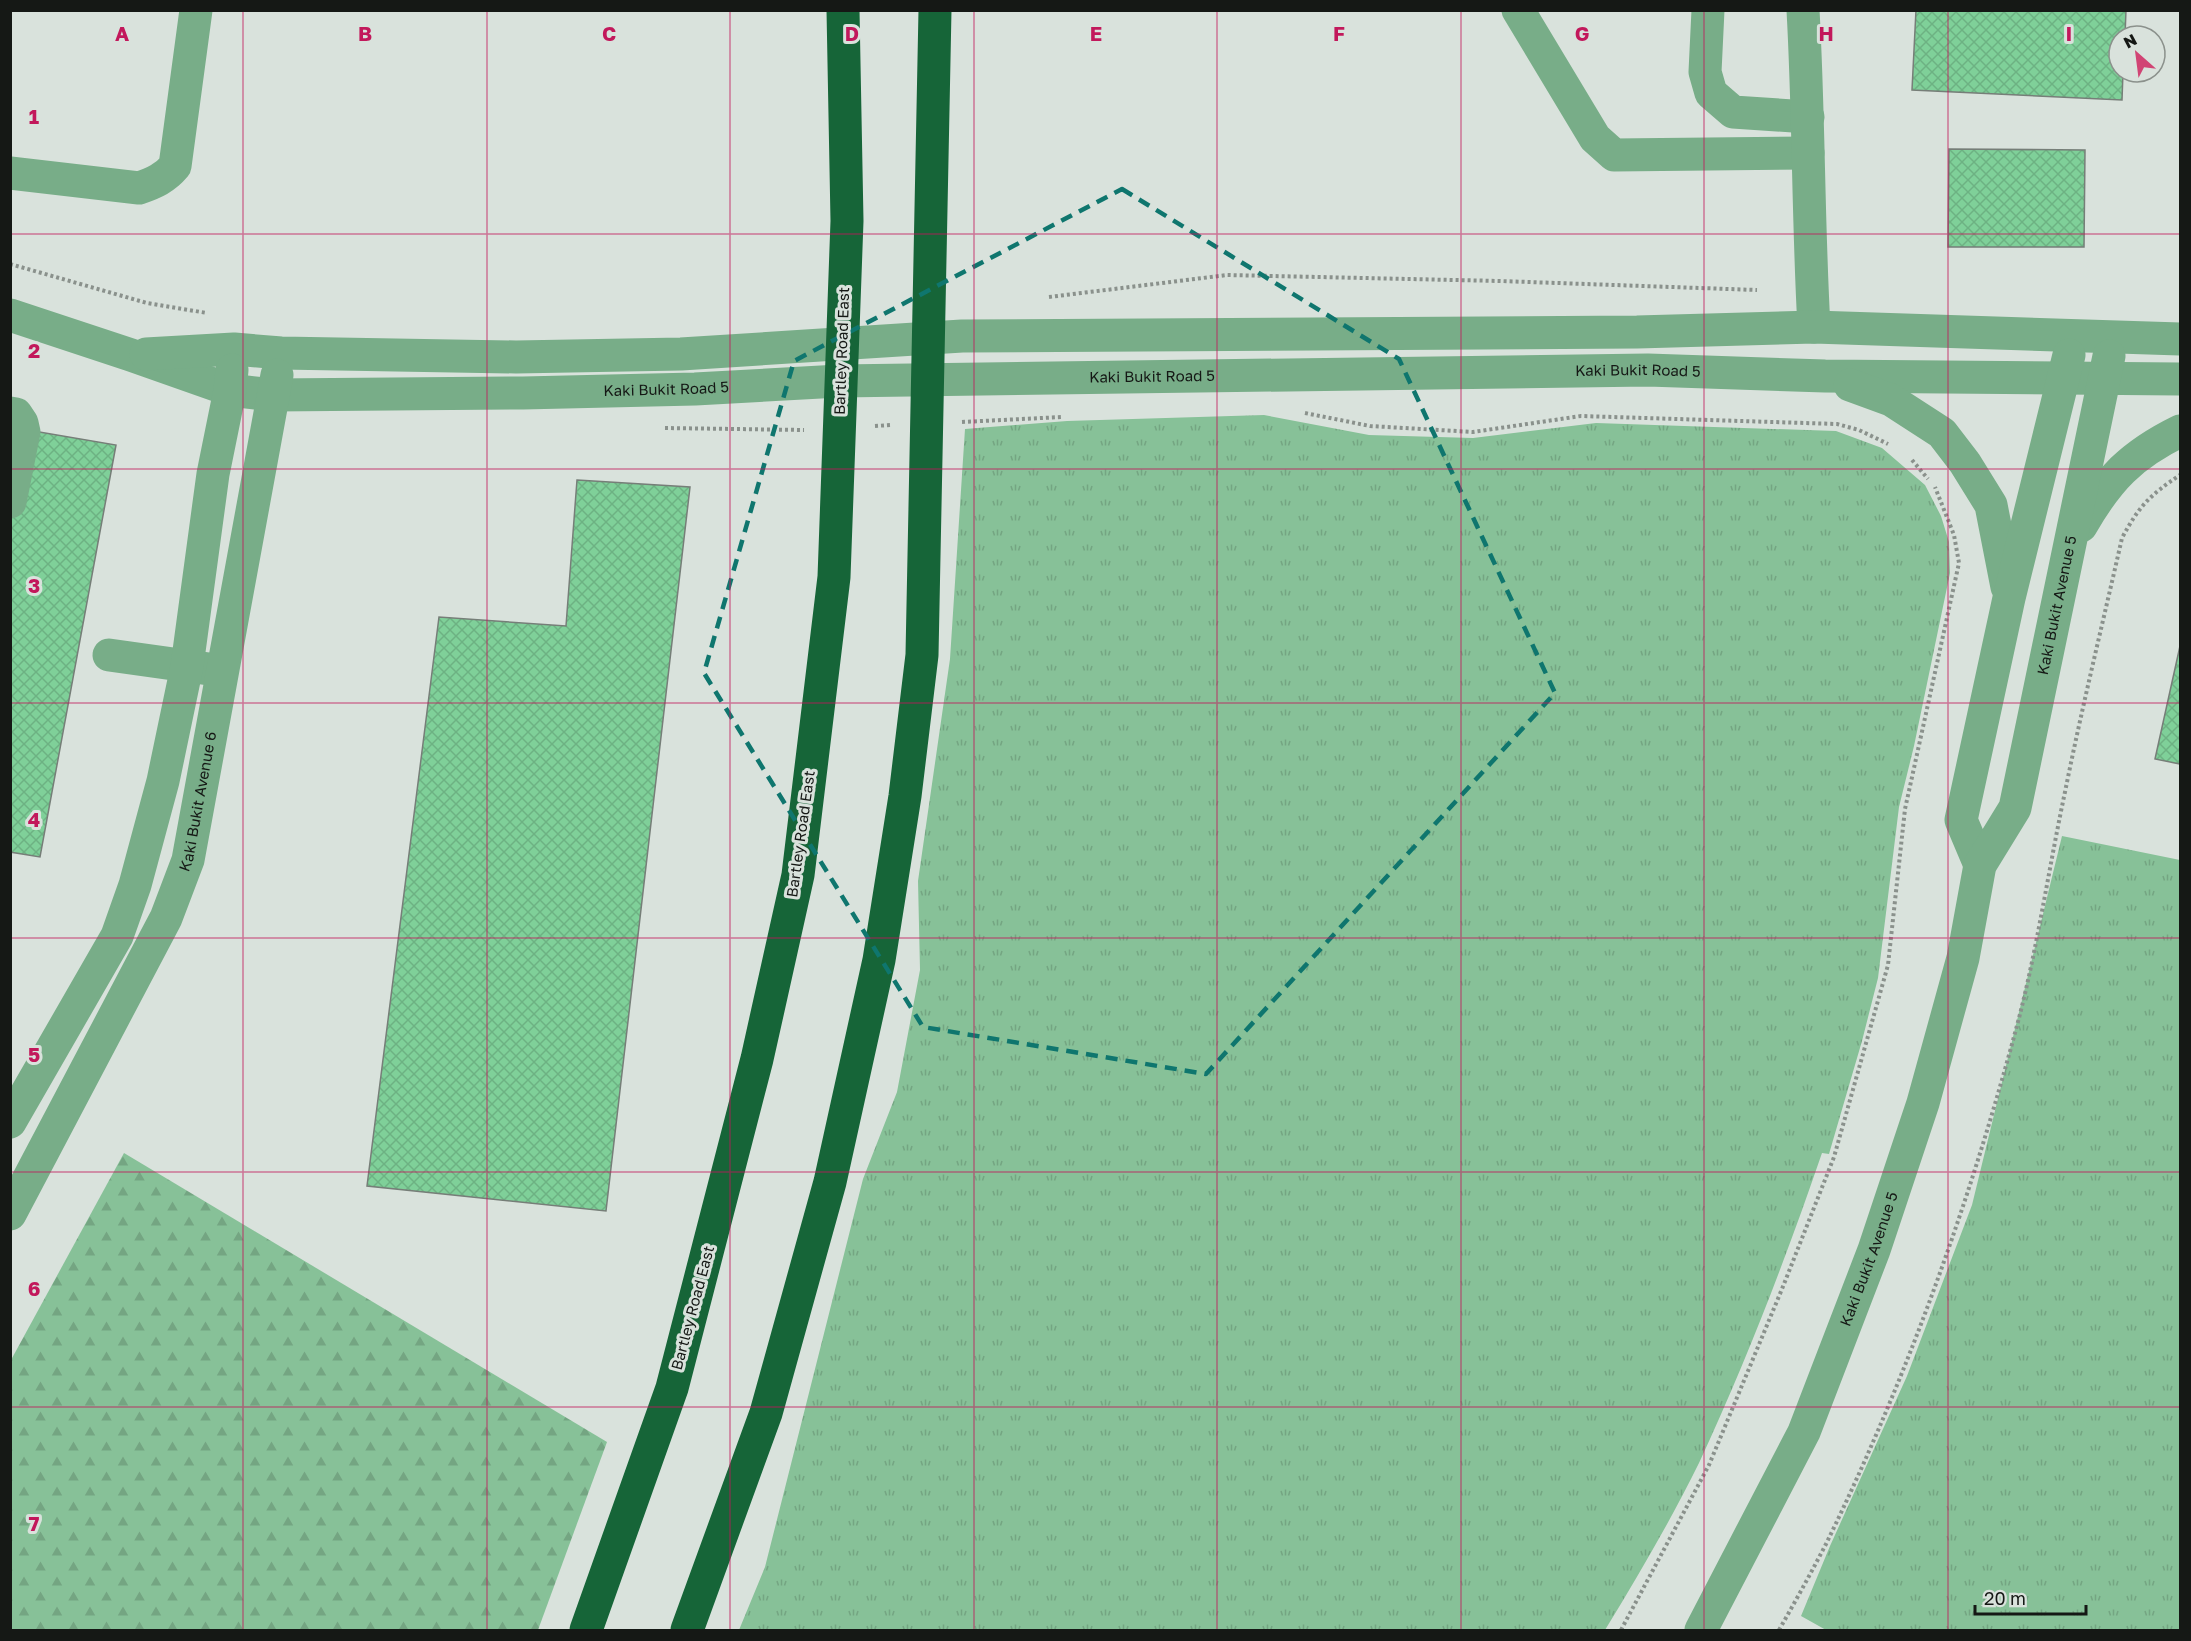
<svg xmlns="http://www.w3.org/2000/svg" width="2191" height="1641" font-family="'Golos Text',sans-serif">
  <defs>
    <pattern id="grass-tufts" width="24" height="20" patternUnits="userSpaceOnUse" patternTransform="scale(1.5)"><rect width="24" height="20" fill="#87c198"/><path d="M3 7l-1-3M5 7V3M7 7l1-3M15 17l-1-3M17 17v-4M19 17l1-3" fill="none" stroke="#74a582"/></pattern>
    <pattern id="forest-firs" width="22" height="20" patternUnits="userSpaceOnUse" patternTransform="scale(1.5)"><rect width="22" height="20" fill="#87c198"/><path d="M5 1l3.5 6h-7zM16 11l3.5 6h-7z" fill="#74a582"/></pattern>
    <pattern id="building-cross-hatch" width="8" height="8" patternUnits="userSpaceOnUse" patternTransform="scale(1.5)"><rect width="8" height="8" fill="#7fd099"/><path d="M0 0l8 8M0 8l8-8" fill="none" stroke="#6db283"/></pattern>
  </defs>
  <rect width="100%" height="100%" fill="#d9e2dc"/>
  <!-- grass -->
  <path fill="url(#grass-tufts)" d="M1264 415 1369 435 1473 438 1596 423 1836 431 1882 448 1925 485 1941 516 1949 542 1950 573 1914 746 1899 807 1878 978 1862 1041 1829 1154 1822 1153C1786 1258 1746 1362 1699 1463 1671 1520 1638 1576 1605 1630H739L765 1567 863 1179 897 1092 920 970 918 881 950 659 965 429 1067 421Z
    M2062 836 2180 860V1630H1826L1801 1616 1830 1546 1907 1376 1972 1205Z"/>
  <!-- forest -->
  <path fill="url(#forest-firs)" d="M124 1153 607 1442 538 1630H11V1360Z"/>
  <!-- building -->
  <path fill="url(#building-cross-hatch)" stroke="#767e78" stroke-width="1.5" d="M1916 10H2126L2125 36H2119V72H2123L2122 100 1912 90Z
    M1949 149 2085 150 2084 247H1948Z
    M10 427 116 445 40 857 10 852Z
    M577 480 690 487 606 1211 367 1186 439 617 566 626Z
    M2180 646V764L2155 759Z"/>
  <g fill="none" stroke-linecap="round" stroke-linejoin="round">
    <!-- path -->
    <path stroke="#8a918c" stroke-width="4" stroke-dasharray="3 3" stroke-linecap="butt" d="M10 264 147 303 207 313
      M1049 297 1227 275 1500 281 1757 290
      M1305 413 1370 426 1473 432 1581 416 1837 424 1859 430 1888 444
      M962 422 1062 417
      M875 426 891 425
      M665 428 804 430
      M1912 460 1928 479
      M1621 1630 1709 1465 1782 1289 1834 1157 1888 965 1905 809 1959 563 1954 535 1935 487
      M1779 1630C1795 1602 1811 1573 1826 1544 1908 1376 1971 1199 2019 1018 2038 944 2049 867 2065 792 2082 707 2103 622 2122 538 2139 506 2150 495 2180 475"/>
    <!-- minor -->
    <g stroke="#78ad88" stroke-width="33">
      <path d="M1518 10 1595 138 1614 155 1808 153"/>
      <path d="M1708 10 1705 72 1711 93 1733 112 1808 117"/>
      <path d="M1803 10C1809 116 1808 222 1814 327"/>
      <path d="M10 173 139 188C154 183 165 178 175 166L196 10"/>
      <path id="s1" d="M10 315 131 355 230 390 273 395 523 393 695 389 839 381 1648 370 1825 376 2180 379"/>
      <path d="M146 354 234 349 281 353 516 357 681 354 962 336 1637 332 1814 327 2180 339"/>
      <path d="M1850 385 1891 400 1942 433 1965 463 1991 505 2007 587"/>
      <path d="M10 413 16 414 22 423 24 432 10 502"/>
      <path d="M2081 526C2108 479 2131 455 2180 431"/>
      <path d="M109 655 209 669"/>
      <path d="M1980 865 1961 820 2009 598 2069 355"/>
      <path d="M10 1122 117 936 135 885 163 781 187 666 213 474 230 390 232 370"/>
      <path id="s2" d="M10 1214 166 918 188 860 277 375"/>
      <path id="s3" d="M1701 1630 1804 1432 1874 1250 1923 1103 1963 958 1980 865 2015 808 2109 356"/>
    </g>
    <!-- highway -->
    <path stroke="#166538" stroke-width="33" d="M586 1630 672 1388 757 1059 798 875 834 577 847 221 843 10
      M687 1630 766 1413 830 1182 879 960 905 796 922 655 935 10"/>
  </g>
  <!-- marked area -->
  <path fill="none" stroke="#0f766e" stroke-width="4.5" stroke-dasharray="12 8" stroke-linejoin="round" d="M1122 189 1399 359 1555 693 1206 1074 923 1027 704 673 794 361Z"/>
  <!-- grid -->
  <path fill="none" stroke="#c2185b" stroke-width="1.5" stroke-opacity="0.55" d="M243 10V1630M487 10V1630M730 10V1630M974 10V1630M1217 10V1630M1461 10V1630M1704 10V1630M1948 10V1630M10 234H2180M10 469H2180M10 703H2180M10 938H2180M10 1172H2180M10 1407H2180"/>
  <g text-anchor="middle" stroke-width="6" stroke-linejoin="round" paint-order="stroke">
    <!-- street labels -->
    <g font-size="15" fill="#151815" stroke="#d9e2dc">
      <text transform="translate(842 351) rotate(-88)" y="5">Bartley Road East</text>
      <text dy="5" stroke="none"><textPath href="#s1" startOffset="1641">Kaki Bukit Road 5</textPath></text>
      <text dy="5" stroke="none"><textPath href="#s1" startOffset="1155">Kaki Bukit Road 5</textPath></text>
      <text dy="5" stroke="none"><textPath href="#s1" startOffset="669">Kaki Bukit Road 5</textPath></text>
      <text dy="5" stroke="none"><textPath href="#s3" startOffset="1092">Kaki Bukit Avenue 5</textPath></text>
      <text dy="5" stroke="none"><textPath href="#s2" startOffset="456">Kaki Bukit Avenue 6</textPath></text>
      <text transform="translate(801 834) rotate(-82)" y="5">Bartley Road East</text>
      <text dy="5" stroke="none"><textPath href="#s3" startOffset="408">Kaki Bukit Avenue 5</textPath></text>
      <text transform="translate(693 1308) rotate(-75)" y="5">Bartley Road East</text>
    </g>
  </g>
  <g font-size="20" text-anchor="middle" font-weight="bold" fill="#c2185b" stroke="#d9e2dc" stroke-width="6" stroke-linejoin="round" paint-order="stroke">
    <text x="122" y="41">A</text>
    <text x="365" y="41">B</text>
    <text x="609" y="41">C</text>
    <text x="852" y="41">D</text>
    <text x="1096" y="41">E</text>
    <text x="1339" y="41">F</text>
    <text x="1582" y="41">G</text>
    <text x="1826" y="41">H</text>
    <text x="2069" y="41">I</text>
    <text x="34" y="124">1</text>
    <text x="34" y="358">2</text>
    <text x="34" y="593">3</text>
    <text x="34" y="827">4</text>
    <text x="34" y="1062">5</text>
    <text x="34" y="1296">6</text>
    <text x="34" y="1531">7</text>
  </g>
  <!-- border -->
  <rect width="2191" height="1641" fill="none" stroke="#151815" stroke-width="24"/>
  <!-- north arrow -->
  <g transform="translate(2137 54) rotate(332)"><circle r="28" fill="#d9e2dc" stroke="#8b918c" stroke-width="1.5"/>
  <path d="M0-4.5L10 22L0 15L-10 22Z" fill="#d14474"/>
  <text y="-9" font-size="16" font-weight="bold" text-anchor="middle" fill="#151815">N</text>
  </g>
  <!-- scale -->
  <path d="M1975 1605v9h111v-9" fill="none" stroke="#151815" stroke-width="3"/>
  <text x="1984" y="1605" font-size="18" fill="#151815" stroke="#d9e2dc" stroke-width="4.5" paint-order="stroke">20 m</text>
</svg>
